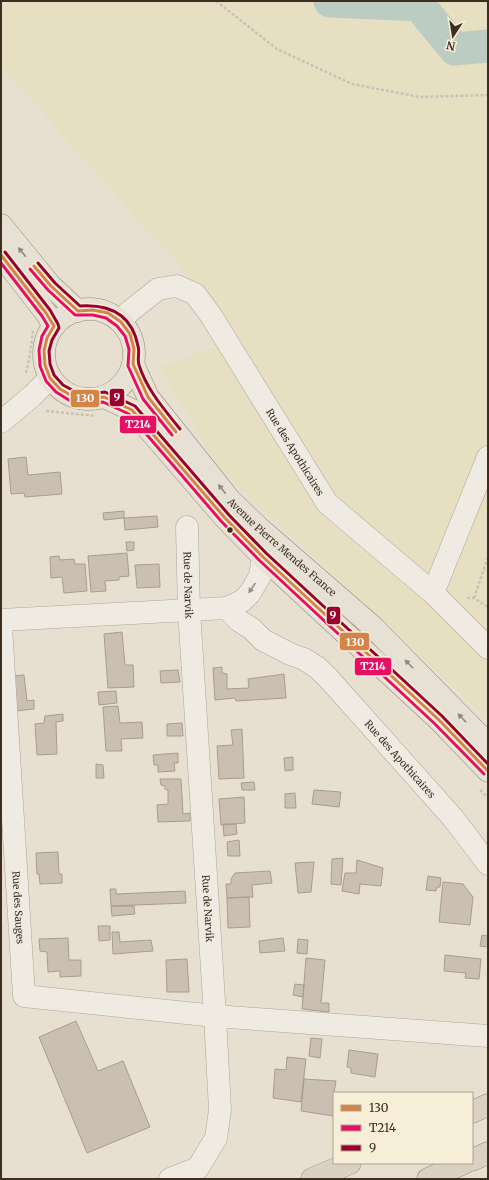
<svg xmlns="http://www.w3.org/2000/svg" width="489" height="1180" font-family="Merriweather,serif">
  <rect width="100%" height="100%" fill="#e7e0d1"/>
  <!-- farmland -->
  <path fill="#e6dfc2" d="M1 1H488V722L476 709 219 469 160 367 242 337 1 66Z"/>
  <g fill="none" stroke-linecap="round" stroke-linejoin="round">
    <!-- river -->
    <path stroke="#bcccc2" stroke-width="33" d="M330 1 419 5 455 49 488 46"/>
  </g>
  <!-- building -->
  <path fill="#cbbfb2" stroke="#a89c90" d="M26 457 28 475 60 472 62 494 25 497 24 493 11 494 8 459Z
    M124 511V518L104 520 103 513Z
    M157 516 158 527 125 530 124 518Z
    M126 542H134V550L127 551Z
    M127 553 129 576 119 577V580L105 581 106 591 91 592 88 556Z
    M59 556 60 560 74 559 75 564H85L87 591 64 593 62 577 51 578 50 557Z
    M159 564 160 587 137 588 135 565Z
    M122 632 125 665H133L134 687 108 688 104 634Z
    M222 667V673L227 674V689L249 688 248 679 284 674 286 698 236 701 235 698 215 700 213 668Z
    M178 670 180 682 161 683 160 671Z
    M24 675 27 701 34 700V709L15 711 13 676Z
    M116 691 117 703 99 705 98 692Z
    M118 706 120 723 142 722 143 738 121 739 122 751H106L103 707Z
    M63 714V721L56 722 57 754 37 755 35 724 44 723 45 716Z
    M182 723 183 736H167V724Z
    M242 729 244 778 219 779 217 746 233 745 231 730Z
    M178 753V763H174L175 771 158 772V765H154L153 755Z
    M293 757V770L285 771 284 758Z
    M96 764 103 765 104 778H96Z
    M160 779H181L183 814 190 813V821L158 822 157 805 168 804V790L165 789V786L161 785Z
    M254 782 255 790H242L241 783Z
    M314 790 341 792 339 807 312 804Z
    M295 793 296 808H285V794Z
    M244 797 245 823 221 825 219 799Z
    M223 824H236L237 834 224 836Z
    M239 840 240 856H228L227 842Z
    M58 852 59 874H62V883L40 884 39 874H37L36 853Z
    M343 858 341 885 331 884 332 859Z
    M357 860 383 868 381 886 360 884 359 894 342 891 345 873H356Z
    M314 862 311 892 298 893 295 863Z
    M270 871 272 883 252 885 253 897 227 898 226 884H231V879L235 873Z
    M428 876 441 878 440 887H437L436 891 426 890Z
    M443 882 463 884 473 897 470 925 439 922Z
    M110 889H116V894L185 891 186 903 111 906Z
    M249 897 250 927 228 928 227 898Z
    M111 906H134L135 914 112 916Z
    M98 926H110V940L99 941Z
    M112 932H119L120 942 151 940 153 951 113 954Z
    M482 935 488 936V947L480 946Z
    M68 938 69 960H81V976L60 977V971L48 972 47 952 40 951 39 939Z
    M283 938 285 951 260 953 259 941Z
    M298 939 308 940 307 954 297 953Z
    M445 955 481 959 479 979 465 978 466 973 444 971Z
    M306 958 325 960 321 1003H329V1012L302 1009Z
    M187 959 189 992H167L166 960Z
    M295 984 304 985 303 997 293 995Z
    M76 1021 98 1071 123 1061 150 1127 87 1153 39 1037Z
    M311 1038 322 1039 320 1058 309 1056Z
    M349 1050 378 1054 375 1077 351 1073V1068L347 1067Z
    M287 1057 306 1059 301 1102 273 1098 275 1069 286 1070Z
    M304 1079 336 1081 334 1093V1116L301 1111Z"/>
  <g fill="none" stroke-linecap="round" stroke-linejoin="round">
    <defs>
      <g id="minor">
        <path id="s1" d="M121 322 129 312 158 289 177 286 195 294 210 314 327 503 433 593 488 648"/>
        <path d="M1 422 32 396 50 378"/>
        <path id="s2" d="M187 527 189 610 215 1016 488 1036"/>
        <path d="M433 593 488 457"/>
        <path id="s3" d="M227 608 238 620 252 629 263 640 290 654 304 659 318 668 329 679 453 818 488 864"/>
        <path d="M1 620 227 608 242 601 250 593 260 576 263 557"/>
        <path id="s4" d="M1 627 24 996 215 1016 220 1110 216 1138 198 1168 170 1179"/>
      </g>
      <g id="major">
        <path d="M1 225 51 286 78 311"/>
        <path d="M1 255 46 313 54 326"/>
        <circle cx="89" cy="354" r="45"/>
        <path id="s5" d="M133 364 148 397 230 500 258 527 372 626 488 744"/>
        <path d="M104 397 132 410 225 518 263 557 439 720 488 771"/>
      </g>
      <path id="highway" d="M472 1112 488 1105
        M472 1160 488 1153
        M312 1179 350 1163
        M428 1179 464 1163"/>
    </defs>
    <!-- minor casing -->
    <use href="#minor" stroke="#ada599" stroke-width="23"/>
    <!-- major casing -->
    <use href="#major" stroke="#928b80" stroke-width="23"/>
    <!-- highway casing -->
    <use href="#highway" stroke="#928b80" stroke-width="23"/>
    <!-- path -->
    <path stroke="#c8c2b9" stroke-width="2.5" stroke-dasharray="3 2" stroke-linecap="butt" d="M216 1 277 49 352 84 420 97 488 95
      M26 373 29 360 33 331
      M46 411 95 416
      M467 598H474L488 607
      M474 598 488 557
      M480 790 488 798"/>
    <!-- minor -->
    <use href="#minor" stroke="#efebe3" stroke-width="22"/>
    <!-- major -->
    <use href="#major" stroke="#e6e1d4" stroke-width="22"/>
    <!-- highway -->
    <use href="#highway" stroke="#dad1c2" stroke-width="22"/>
    <defs>
      <path id="bus-1" d="M1 255 46 313 54 326 47 338 44 351 45 365 50 378 60 389 74 397 89 399 104 397 132 410 225 518 263 557 439 720 488 771
        M34 266 51 286 78 311 93 310 108 313 121 322 130 334 134 349 133 364 148 397 176 432"/>
      <path id="bus-2" d="M1 263 42 316 48 326 42 336 39 350 40 366 46 381 56 392 72 402 89 404 103 402 129 414 221 521 259 560 435 724 484 774
        M30 269 48 290 75 315H93L106 318 117 326 125 336 129 349 128 366 143 399 172 435"/>
      <path id="bus-3" d="M5 252 50 310 58 324 59 328 52 340 49 351 50 364 54 375 63 385 76 392 89 394 105 392 135 406 229 515 266 553 442 716 488 764
        M38 263 55 283 80 306C111 304 132 315 138 346 140 352 137 359 139 365 147 390 164 409 180 429"/>
    </defs>
    <!-- bus-1 casing -->
    <use href="#bus-1" stroke="#f7eed8" stroke-width="6"/>
    <!-- bus-2 casing -->
    <use href="#bus-2" stroke="#f7eed8" stroke-width="6"/>
    <!-- bus-3 casing -->
    <use href="#bus-3" stroke="#f7eed8" stroke-width="6"/>
    <!-- bus-1 -->
    <use href="#bus-1" stroke="#d38449" stroke-width="3"/>
    <!-- bus-2 -->
    <use href="#bus-2" stroke="#e50f63" stroke-width="3"/>
    <!-- bus-3 -->
    <use href="#bus-3" stroke="#98012d" stroke-width="3"/>
  </g>
  <!-- one-way arrows -->
  <defs><path id="oneway-solid" d="M-6-.8H1V-3.2L6.5 0L1 3.2V.8H-6Z"/></defs>
  <g fill="#92887a">
    <use href="#oneway-solid" transform="translate(22 252) rotate(-129)"/>
    <use href="#oneway-solid" transform="translate(222 489) rotate(-129)"/>
    <use href="#oneway-solid" transform="translate(409 664) rotate(-135)"/>
    <use href="#oneway-solid" transform="translate(462 718) rotate(-134)"/>
  </g>
  <use fill="#968c82" href="#oneway-solid" transform="translate(252 588) rotate(124)"/>
  <!-- markers -->
  <circle fill="#3d2e20" stroke="#f7eed8" stroke-width="1.5" cx="230" cy="530" r="3.5"/>
  <g text-anchor="middle" stroke-width="3" stroke-linejoin="round" paint-order="stroke">
    <!-- street labels -->
    <g font-size="10" fill="#3d2e20" stroke="#f7eed8">
      <text dy="4" stroke="none"><textPath href="#s1" startOffset="276">Rue des Apothicaires</textPath></text>
      <text dy="4" stroke="none"><textPath href="#s5" startOffset="238">Avenue Pierre Mendes France</textPath></text>
      <text dy="4" stroke="none"><textPath href="#s2" startOffset="58">Rue de Narvik</textPath></text>
      <text dy="4" stroke="none"><textPath href="#s3" startOffset="233">Rue des Apothicaires</textPath></text>
      <text dy="4" stroke="none"><textPath href="#s4" startOffset="281">Rue des Sauges</textPath></text>
      <text dy="4" stroke="none"><textPath href="#s2" startOffset="382">Rue de Narvik</textPath></text>
    </g>
  </g>
  <g stroke="#f7eed8" stroke-width="1.5">
    <rect x="109" y="388" width="16" height="19" rx="4" fill="#98012d"/>
    <rect x="70" y="389" width="30" height="19" rx="4" fill="#d38449"/>
    <rect x="119" y="415" width="38" height="19" rx="4" fill="#e50f63"/>
    <rect x="326" y="606" width="15" height="19" rx="4" fill="#98012d"/>
    <rect x="339" y="632" width="31" height="19" rx="4" fill="#d38449"/>
    <rect x="354" y="657" width="38" height="19" rx="4" fill="#e50f63"/>
  </g>
  <g font-size="11" text-anchor="middle" font-weight="bold" fill="#fff">
    <text x="117" y="401">9</text>
    <text x="85" y="402">130</text>
    <text x="138" y="428">T214</text>
    <text x="333" y="619">9</text>
    <text x="355" y="646">130</text>
    <text x="373" y="670">T214</text>
  </g>
  <!-- border -->
  <rect width="489" height="1180" fill="none" stroke="#3d2e20" stroke-width="4"/>
  <!-- legend -->
  <rect x="333" y="1092" width="140" height="72" fill="#f7eed8" stroke="#ada18e"/>
  <rect x="341" y="1105" width="20" height="6" fill="#d38449" stroke="#ada18e"/>
  <text x="369" y="1112" font-size="12" fill="#3d2e20">130</text>
  <rect x="341" y="1125" width="20" height="6" fill="#e50f63" stroke="#ada18e"/>
  <text x="369" y="1132" font-size="12" fill="#3d2e20">T214</text>
  <rect x="341" y="1145" width="20" height="6" fill="#98012d" stroke="#ada18e"/>
  <text x="369" y="1152" font-size="12" fill="#3d2e20">9</text>
  <!-- north arrow -->
  <g transform="translate(453 36) rotate(192)" stroke="#f7eed8" stroke-width="3" paint-order="stroke">
  <path d="M0-3L7 15L0 10L-7 15Z" fill="#3d2e20"/>
  <text y="-6" font-size="11" font-weight="bold" text-anchor="middle" fill="#3d2e20">N</text>
  </g>
</svg>
